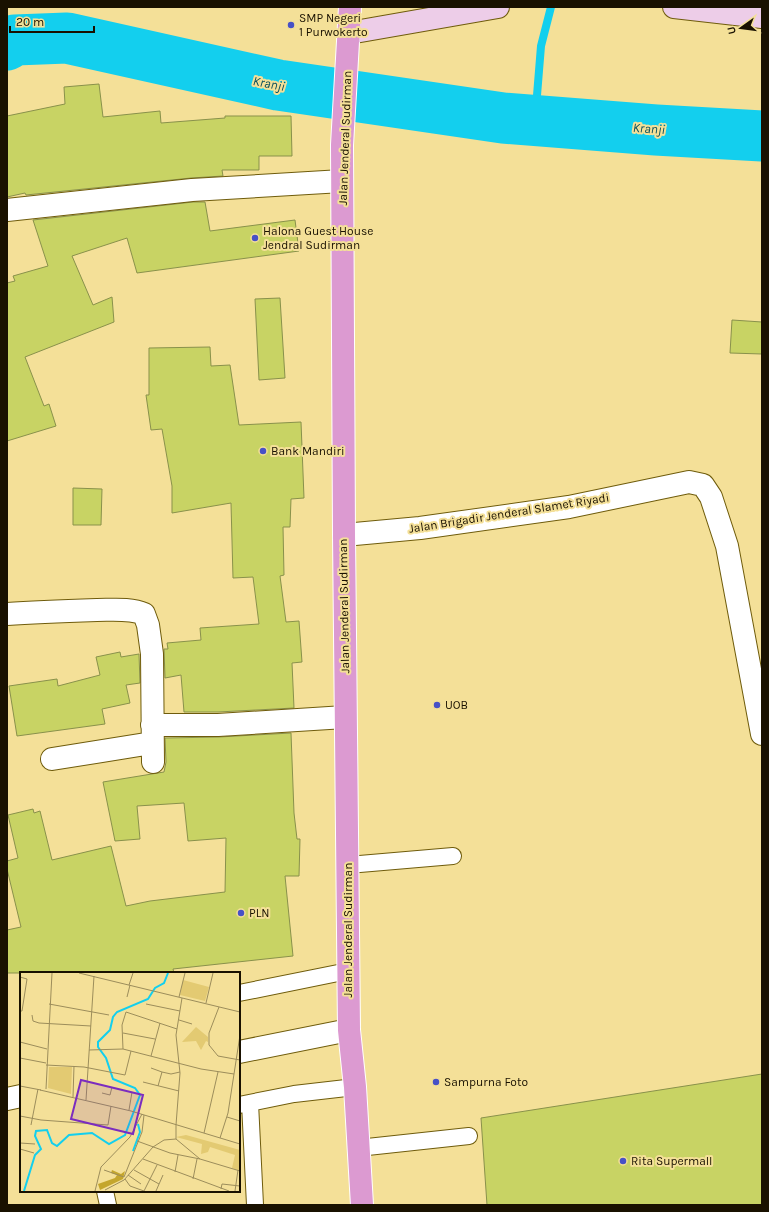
<svg xmlns="http://www.w3.org/2000/svg" width="769" height="1212" font-family="Karla,sans-serif">
  <rect width="100%" height="100%" fill="#f4e098"/>
  <g fill="none" stroke-linecap="round" stroke-linejoin="round">
    <!-- stream -->
    <path stroke="#13cfee" stroke-width="8" d="M535 120 541 46 551 7"/>
    <!-- river -->
    <path stroke="#13cfee" stroke-width="51" d="M7 45 15 40 67 38 278 85 503 118 656 130 762 136"/>
  </g>
  <!-- building -->
  <path fill="#c8d364" stroke="#89914b" d="M99 84 103 117 160 111 161 123 225 118V116H291L292 156H259V170H222L223 176 191 178 26 195 25 193 7 197V116L65 104 64 87Z
    M193 202H205L210 231 295 220 299 251 137 273 127 238 72 256 93 305 112 297 114 322 25 357 44 406 49 404 56 426 7 441V283L15 281 13 276 48 266 33 220Z
    M280 298 285 378 259 380 255 299Z
    M732 320 762 322V354L730 353Z
    M210 347 211 366 230 365 239 425 301 422 304 498 291 499 290 527H283L284 575 280 576 286 622 299 621 302 662 292 663 294 708 218 712H184L181 675 165 678 164 649H168L167 643 201 640 200 628 259 624 253 577 233 578 231 503 172 513V486L162 429 151 430 146 395H149V348Z
    M73 488 102 489 101 525H73Z
    M120 652 121 657 139 654 140 683 126 685 130 703 102 709 105 724 17 736 9 686 57 679 58 686 100 675 96 657Z
    M291 733 294 813 297 839H300L299 876H285L293 956 173 969 174 973H7V930L21 927 7 869V861L18 858 8 815 33 809 34 813 40 811 52 860 111 846 126 906 150 901 225 892 226 838 188 841 184 803 137 806 140 839 115 841 103 782 164 772 166 762 165 738 219 737Z
    M762 1074V1205H487L481 1118Z"/>
  <g fill="none" stroke-linecap="round" stroke-linejoin="round">
    <defs>
      <path id="service" d="M348 865 453 856
        M239 993 348 971
        M250 1103 255 1205
        M239 1105 294 1094 355 1087
        M358 1148 469 1136
        M105 1191 108 1205"/>
      <path id="minor" d="M7 210 192 190 342 181
        M7 614C37 612 67 611 97 610 112 610 131 608 144 614L148 625 152 654 153 762
        M152 725H218L345 717
        M52 759 152 743"/>
      <path id="tertiary" d="M344 535 420 528 569 507 689 482 703 485 711 497 727 546 762 734
        M239 1052 349 1030
        M7 1099 21 1096"/>
      <path id="secondary" d="M674 7 762 17
        M349 33 498 7"/>
      <path id="primary" d="M350 7 342 145 344 535 349 1030 355 1087 362 1205"/>
    </defs>
    <!-- service casing -->
    <use href="#service" stroke="#6f5c0c" stroke-width="18"/>
    <!-- minor casing -->
    <use href="#minor" stroke="#6f5c0c" stroke-width="24"/>
    <!-- tertiary casing -->
    <use href="#tertiary" stroke="#6f5c0c" stroke-width="24"/>
    <!-- secondary casing -->
    <use href="#secondary" stroke="#6f5c0c" stroke-width="24"/>
    <!-- primary casing -->
    <use href="#primary" stroke="#fff" stroke-width="24"/>
    <!-- service -->
    <use href="#service" stroke="#fff" stroke-width="16"/>
    <!-- minor -->
    <use href="#minor" stroke="#fff" stroke-width="22"/>
    <!-- tertiary -->
    <use href="#tertiary" stroke="#fff" stroke-width="22"/>
    <!-- secondary -->
    <use href="#secondary" stroke="#edcde8" stroke-width="22"/>
    <!-- primary -->
    <use href="#primary" stroke="#dc9ad1" stroke-width="22"/>
  </g>
  <!-- markers -->
  <g fill="#4751c6" stroke="#f4e098" stroke-width="1.5">
    <circle cx="291" cy="25" r="4"/>
    <circle cx="255" cy="238" r="4"/>
    <circle cx="263" cy="451" r="4"/>
    <circle cx="437" cy="705" r="4"/>
    <circle cx="241" cy="913" r="4"/>
    <circle cx="436" cy="1082" r="4"/>
    <circle cx="623" cy="1161" r="4"/>
  </g>
  <g text-anchor="middle" stroke-width="4" stroke-linejoin="round" paint-order="stroke">
    <!-- poi labels -->
    <g font-size="12" fill="#191100" stroke="#f4e098" text-anchor="start">
      <text x="299" y="22">SMP Negeri<tspan x="299" dy="14">1 Purwokerto</tspan></text>
      <text x="263" y="235">Halona Guest House<tspan x="263" dy="14">Jendral Sudirman</tspan></text>
      <text x="271" y="455">Bank Mandiri</text>
      <text x="445" y="709">UOB</text>
      <text x="249" y="917">PLN</text>
      <text x="444" y="1086">Sampurna Foto</text>
      <text x="631" y="1165">Rita Supermall</text>
    </g>
    <!-- street labels -->
    <g font-size="12" fill="#191100" stroke="#f4e098">
      <text transform="translate(345 138) rotate(-88)" y="4">Jalan Jenderal Sudirman</text>
      <text transform="translate(509 513) rotate(-9)" y="4">Jalan Brigadir Jenderal Slamet Riyadi</text>
      <text transform="translate(344 606) rotate(-91)" y="4">Jalan Jenderal Sudirman</text>
      <text transform="translate(348 930) rotate(-90)" y="4">Jalan Jenderal Sudirman</text>
    </g>
    <!-- water labels -->
    <g font-size="13" font-style="italic" fill="#0a505d" stroke="#f4e098">
      <text transform="translate(269 83) rotate(11)" y="5">Kranji</text>
      <text transform="translate(649 128) rotate(4)" y="5">Kranji</text>
    </g>
  </g>
  <!-- overview -->
  <g transform="translate(20 972)">
    <rect width="220" height="220" fill="#f4e098"/>
    <path d="M163 8 189 15 185 29 160 23ZM176 55 188 65V70L186 69 181 78 176 69 162 70ZM29 95H52L51 122 28 116ZM166 163 220 178V199L212 196 215 183 190 175 188 180 181 182 182 172 156 165Z" fill="#e3ca72"/>
    <path d="M92 198 101 202 105 199 103 207 80 218 78 212 95 206 97 203 91 201Z" fill="#c4a62d"/>
    <path fill="none" stroke="#13cfee" stroke-width="2" d="M113 179 120 160 118 152M4 219 15 183 21 177 15 164 16 159 27 158 32 171 37 174 49 163 72 161 89 172 105 163 120 123 115 116 93 107 86 86 78 75V70L90 58 93 45 97 40 128 27 135 16 144 11 148 1"/>
    <path fill="none" stroke="#9c8d5b" stroke-width="1" d="M59 1 220 40M0 5 7 7 2 39H0M109 13 113 1M107 25 110 13M159 25 165 1M186 31 193 1M29 32 89 43M126 32 160 39M199 35 189 61V73L198 84 220 88M12 43 13 49 19 51 71 54M159 48 172 52M103 61 135 67M0 70 27 77M103 77 102 53 106 40 157 57M69 78 103 77 181 97 214 102M131 84 140 51M0 86 26 91M26 93 64 95 105 103 111 79M131 96 142 100 138 114M142 100 151 102 160 100M123 110 159 119M0 114 21 118M26 117 32 1M20 118 111 139 220 172M82 121 90 123 92 115M53 125 54 94M66 128 74 4M109 138 112 120M0 144 21 148 88 153 91 134M207 145 220 149M11 153 18 117M156 153 160 101 156 63 162 26M156 153V167L180 187 220 199M184 161 198 100M200 166 208 141 220 63M117 169 150 181 180 187M0 171 15 172M0 177 14 181M123 187 209 219M84 198 104 205 122 160 124 143M114 198 139 212M155 200 158 183M108 203 121 212M105 207 110 214 124 219M173 207 177 187M201 217 202 212 220 214M85 218 104 208 133 175 144 168 156 167M75 219 81 195 110 165 122 142M124 219 137 193M136 219 143 203M215 219 218 198"/>
    <path fill="#7b2cbf" fill-opacity="0.15" stroke="#7b2cbf" stroke-width="2" d="M61 108 123 123 113 162 51 147Z"/>
    <rect width="220" height="220" fill="none" stroke="#191100" stroke-width="2"/>
  </g>
  <!-- border -->
  <rect width="769" height="1212" fill="none" stroke="#191100" stroke-width="16"/>
  <!-- north arrow -->
  <g transform="translate(741 28) rotate(256)" stroke="#f4e098" stroke-width="3" paint-order="stroke">
  <path d="M0-3L7 15L0 10L-7 15Z" fill="#191100"/>
  <text y="-6" font-size="11" font-weight="bold" text-anchor="middle" fill="#191100">U</text>
  </g>
  <!-- scale -->
  <path d="M10 26v6h84v-6" fill="none" stroke="#191100" stroke-width="2"/>
  <text x="16" y="26" font-size="12" fill="#191100" stroke="#f4e098" stroke-width="3" paint-order="stroke">20 m</text>
</svg>
